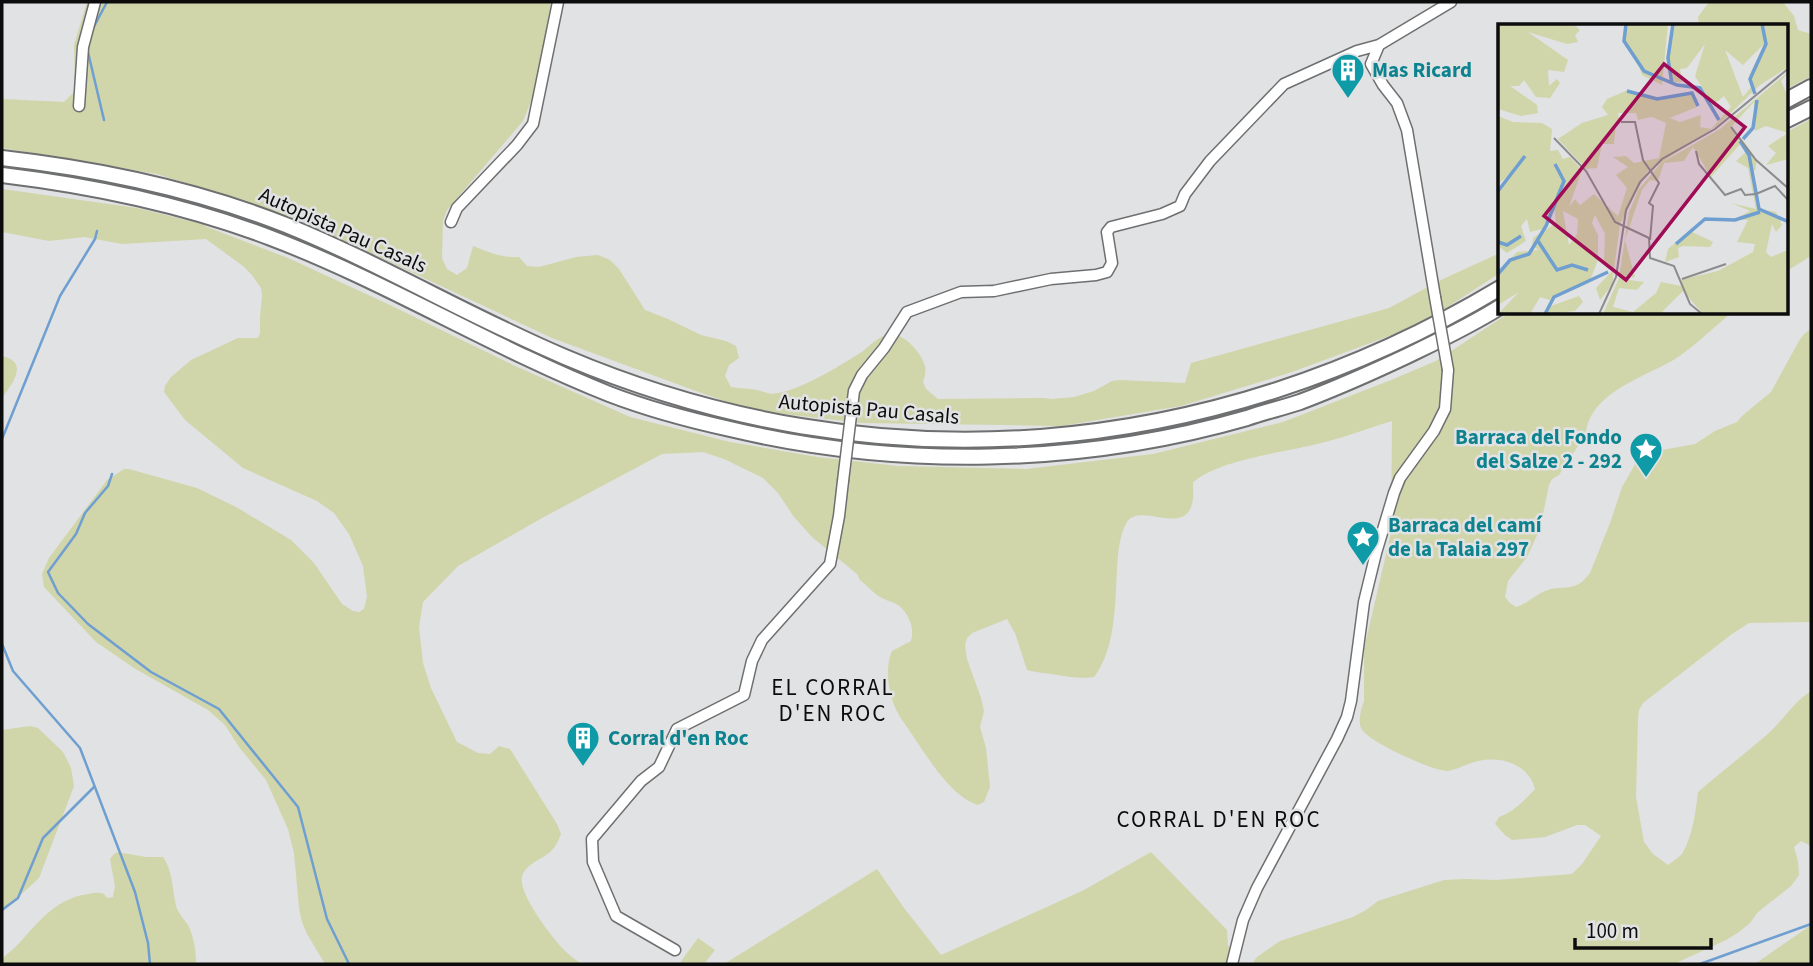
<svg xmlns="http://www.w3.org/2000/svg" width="1813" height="966" font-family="'Source Sans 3',sans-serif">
  <rect width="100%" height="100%" fill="#e1e2e3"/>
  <!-- green -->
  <path fill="#d1d5aa" d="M87 2H551L537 86 523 121 447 210 443 221 442 258 447 269 457 275 467 268 473 246C488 252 501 258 519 257L527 266 539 267 576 257 598 255 610 260 619 269 645 310 668 319 701 335 726 341 736 346 739 358 729 365 725 376 731 387C740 389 748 388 757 390 765 392 770 395 778 393 800 390 840 366 860 353 868 348 876 338 886 335 902 330 921 352 925 366 926 372 925 376 923 382L926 389 938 399 1044 398 1051 399 1074 397 1094 391 1112 381 1120 380 1185 383 1191 363 1389 308 1443 279 1500 253V273L1446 308 1400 332 1292 372 1181 406 1062 426 862 423 749 410 685 387 552 338 302 221 157 174 2 148V99L64 102 75 91 74 45Z
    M1709 2H1783L1794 16 1798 30 1811 34V76L1787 89V26H1699L1698 17Z
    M1811 119V256L1787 271V132Z
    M2 189 137 208 202 224 207 227 288 258 390 305 513 365 630 417 730 442 817 457 898 466 1026 469 1153 454 1283 422 1391 380 1436 361 1509 313H1731C1713 328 1695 346 1675 359 1645 377 1589 393 1586 434L1559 475 1552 479 1549 485 1540 529 1527 557 1508 581 1505 597 1510 603 1516 607C1527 604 1535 595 1545 591 1566 583 1573 595 1590 573L1610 523 1622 487 1637 461 1650 453 1657 451 1695 444 1715 431 1737 422 1742 416 1771 392 1799 341 1804 334 1811 329V622L1749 623 1732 634 1643 703 1639 710 1638 718 1636 797 1644 842 1653 854 1668 865C1673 861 1678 858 1682 854 1692 839 1696 810 1698 792 1721 772 1746 753 1769 733 1784 719 1794 702 1811 691V846L1801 841 1794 847 1798 861 1799 875 1791 886 1758 912 1750 923 1739 932 1726 940 1674 964H1252L1257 957 1280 941 1353 917 1366 910 1378 901 1444 880 1466 879 1496 880 1572 874 1582 864 1601 836 1585 825H1577L1545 837 1512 840 1505 835 1495 824 1499 817C1513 812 1525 800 1535 789 1529 764 1501 756 1478 761 1468 763 1457 770 1447 771 1433 771 1366 741 1361 728 1358 720 1361 709 1364 701V649L1391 533 1392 421C1366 429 1340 439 1313 445 1279 453 1220 460 1193 482 1193 489 1194 497 1192 504 1184 536 1140 502 1127 522 1119 535 1118 554 1117 569 1115 604 1116 648 1094 677 1080 679 1071 677 1057 675 1047 673 1038 673 1027 670L1015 633 1007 619 972 633 967 638 965 645 967 659 981 698 984 711 980 727 986 748 990 787 984 802 978 805C950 796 927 756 911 733 905 724 898 715 894 705 888 688 885 667 892 651L911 641C915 629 909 613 898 605 892 601 883 600 877 595 871 591 866 584 860 580L857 574 812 537 794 517 778 493 763 478 724 459 703 452 662 454 542 518 458 566 423 602 419 627 423 663 431 688 457 742 478 753 490 754 499 746 510 749 557 824 561 834C558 841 556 847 550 852 541 860 525 864 522 877 518 894 553 939 565 951 570 956 576 960 582 964H325L307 934 302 922 299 908 294 853 288 829 266 780 239 747 225 725 208 710 134 668 96 642 44 587 42 574 49 558 107 480 124 469H129L197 488 236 507 291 540 314 563 342 604 353 611 359 612 364 609 367 597 363 566 349 534 334 513 317 501 243 468 185 420 164 392 165 386 171 377 191 360 238 338H258L260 333V317L262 296 261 288 252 275 243 266 206 239 122 244 84 237 49 241 2 232Z
    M2 356C29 362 13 383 2 398Z
    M30 726 38 728 63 752 71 768 74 786 39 878 2 912V730Z
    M117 852 146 857H163C173 871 172 889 176 906 178 913 184 919 188 925 194 937 196 951 196 964H2V959C8 953 16 947 22 940 41 919 58 898 88 894 94 893 98 892 104 894L107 898 113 897 115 886 110 859 113 855Z
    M1151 852 1227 930 1228 946 1238 950 1233 964H724L877 869 904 908 941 955 1084 890Z
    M1811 925V964H1755Z
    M698 938 715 950 704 964H679Z"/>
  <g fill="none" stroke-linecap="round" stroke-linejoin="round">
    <!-- stream -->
    <path stroke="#6f9fd1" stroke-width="2.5" d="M91 32 107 2
      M87 48 104 120
      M2 439 60 296 95 239 97 231
      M112 474 108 486 85 513 76 534 48 572 58 593 88 624 151 672 219 709 298 807 327 919 349 964
      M2 644 13 671 80 748 135 892 148 943 150 964
      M2 910 18 898 43 838 94 787
      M1700 964 1811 924"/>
    <defs>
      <path id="minor" d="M79 106 83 47 95 2
        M451 222 457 208 517 145 533 124 558 2
        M1435 297 1407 130 1397 103 1383 85 1371 64 1379 45 1451 2
        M852 407 854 391 862 375 884 348 907 312 961 292 994 291 1051 279 1096 275 1107 272 1112 263 1107 232 1111 227 1162 214 1180 206 1185 194 1210 161 1284 84 1357 51 1379 45
        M675 950 616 916 593 862 592 839 641 781 659 767 677 729 744 695 752 661 762 640 830 564 839 516 843 481
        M1232 964 1243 920 1257 888 1337 739 1347 717 1351 701 1364 602 1376 553 1394 493 1400 478 1434 431 1445 409 1448 370"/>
      <path id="highway" d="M1787 100 1811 87
        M1787 120 1811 108
        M2 158C99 169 195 189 286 225 382 264 470 317 565 357 876 489 1211 461 1500 288
        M2 175C93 186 185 205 271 238 387 282 493 348 609 394 648 409 689 420 730 429 899 469 1080 466 1247 418 1264 412 1282 408 1300 402 1337 388 1373 372 1409 355 1440 340 1470 326 1500 307"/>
    </defs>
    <!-- minor casing -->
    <use href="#minor" stroke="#6e6f70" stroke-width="13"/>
    <!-- highway casing -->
    <use href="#highway" stroke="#6e6f70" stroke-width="18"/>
    <!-- minor -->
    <use href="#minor" stroke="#fff" stroke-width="10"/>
    <!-- highway -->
    <use href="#highway" stroke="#fff" stroke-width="14"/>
    <defs>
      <path id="minor-bridge" d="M1435 297 1448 370
        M843 481 852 407"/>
    </defs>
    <!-- minor-bridge casing -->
    <use href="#minor-bridge" stroke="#6e6f70" stroke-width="13" stroke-linecap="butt"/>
    <!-- minor-bridge -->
    <use href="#minor-bridge" stroke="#fff" stroke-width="10"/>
  </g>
  <!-- icons -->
  <defs>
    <symbol id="building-pin" viewBox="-11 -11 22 30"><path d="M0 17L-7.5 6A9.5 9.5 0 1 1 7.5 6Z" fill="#0f9aa8" stroke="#e1e2e3"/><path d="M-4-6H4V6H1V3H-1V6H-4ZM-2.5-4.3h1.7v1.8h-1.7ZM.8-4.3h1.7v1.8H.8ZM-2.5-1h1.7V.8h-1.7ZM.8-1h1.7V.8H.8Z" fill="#fff"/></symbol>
    <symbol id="sight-pin" viewBox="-11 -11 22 30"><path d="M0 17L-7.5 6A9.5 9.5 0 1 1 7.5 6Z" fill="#0f9aa8" stroke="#e1e2e3"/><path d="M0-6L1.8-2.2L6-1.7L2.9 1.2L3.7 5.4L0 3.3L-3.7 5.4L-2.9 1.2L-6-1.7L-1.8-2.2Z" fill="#fff"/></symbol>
  </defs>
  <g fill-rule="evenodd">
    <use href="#building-pin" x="1329" y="51" width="38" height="52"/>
    <use href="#sight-pin" x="1627" y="430" width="38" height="52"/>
    <use href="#sight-pin" x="1344" y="518" width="38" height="52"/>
    <use href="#building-pin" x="564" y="719" width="38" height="52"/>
  </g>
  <g text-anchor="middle" stroke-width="5" stroke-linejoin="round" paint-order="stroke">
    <!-- culture labels -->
    <g font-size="21" font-weight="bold" fill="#0d838f" stroke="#e1e2e3" text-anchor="start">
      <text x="1372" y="77">Mas Ricard</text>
      <text x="1622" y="444" text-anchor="end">Barraca del Fondo<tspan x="1622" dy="24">del Salze 2 - 292</tspan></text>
      <text x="1388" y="532">Barraca del camí<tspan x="1388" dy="24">de la Talaia 297</tspan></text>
      <text x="608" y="745">Corral d'en Roc</text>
    </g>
    <!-- street labels -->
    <g font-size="21" fill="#0c0c0c" stroke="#e1e2e3">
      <text transform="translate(343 230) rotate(24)" y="7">Autopista Pau Casals</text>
      <text transform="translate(869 409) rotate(5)" y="7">Autopista Pau Casals</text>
    </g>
    <!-- neighbourhood labels -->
    <g font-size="23" letter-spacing="2" fill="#0c0c0c" stroke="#e1e2e3">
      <text x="833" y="695">EL CORRAL<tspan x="833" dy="26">D'EN ROC</tspan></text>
      <text x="1219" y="827">CORRAL D'EN ROC</text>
    </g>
  </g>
  <!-- overview -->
  <g transform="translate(1498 24)">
    <rect width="290" height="290" fill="#e1e2e3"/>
    <path d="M0 0H75L82 6 77 11 80 18 69 20 30 8 70 36 66 48 50 46 51 62 59 55 62 59 52 74 38 73 26 56 21 62H12L39 81 40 89 23 92 0 85ZM127 0H170L164 61 144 51 138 33 127 22ZM177 0H290V43L262 61 220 101 149 148 122 200 114 261 102 276 98 264 114 247 106 240 107 210 97 191 94 199 100 211V236L91 259 52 276 42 273 32 290H0L21 268 0 281V250L6 241 19 228 41 226 34 222 35 214 58 199 55 175 48 204 32 208 29 195 23 202 28 217 9 229 0 222V167L22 142 0 160V92L15 98 44 99 54 105 52 127 60 126 65 135 72 133 84 146 71 183 77 175 82 181 96 170 120 192 129 164 118 151 130 143 115 133 128 132 136 139 161 134 168 99 154 93 140 96 138 89H120L122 100 118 99 116 120H104L99 144 88 145 60 115 84 99 110 91 104 83 109 75 130 66 164 74 195 68 199 83 172 94 182 98 203 91 202 103 213 105 233 83 226 72 215 81 197 52 207 20 189 44 182 45 184 58H176L170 39ZM266 20 251 52 253 63 245 73 227 26 245 41ZM65 187 80 195 79 210 71 221ZM290 48 283 57 290 73V109L268 102 257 107 256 78 234 102 259 136 257 147 251 144 258 160 262 185 278 188 284 201 278 208 274 200 268 228 273 233 290 226V290H205L185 267 162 290H105L121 254 131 188 141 165 163 139 222 105ZM244 118 250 126 238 137 250 144 258 185 233 179 252 187 235 196 205 195 170 225 167 238 181 233 180 224 185 222 212 223 215 218 192 207 209 195 250 196 239 218 257 220 255 228 220 247 182 256 183 262 163 258 158 269 135 288 115 283 121 264 139 266 146 258 124 255 137 253 127 216 144 166 152 156 160 157 166 139 186 137 195 123 213 153ZM290 109V135L268 141 278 129 270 122ZM81 272 85 278 77 287 47 290 53 282Z" fill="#d1d5aa" fill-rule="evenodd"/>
    <path fill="none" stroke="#6f9fd1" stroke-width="3.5" d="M128 0 126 17 146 47 179 61 202 64 221 96M174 60 170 34 175 0M129 67 159 75 194 69 200 82M257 70 252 55 268 20 264 0M245 115 255 104 259 76M242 117 251 131 261 185 291 198M0 167 27 132M40 217 59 246 74 241 90 246M0 218 9 221 23 212M178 220 207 195 237 196 262 188M0 250 12 236 31 230 48 202 66 157 57 140M47 290 56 273 110 248"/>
    <path fill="none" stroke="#8c8c8d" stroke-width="2" d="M123 98H137L145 136 161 159 151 179 155 182 152 216M233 103 258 136 291 165M56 114 88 147 117 198 151 214 152 234 176 242 192 280 204 290M198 127 201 140 227 171 243 165 247 171 258 170 277 162 291 177M184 255 228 240M101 290 118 253 128 186 142 158 164 135 217 105 291 44"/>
    <path fill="#9f0c55" fill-opacity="0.15" stroke="#9f0c55" stroke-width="3.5" d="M166 40 247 103 128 256 46 192Z"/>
    <rect width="290" height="290" fill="none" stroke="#0c0c0c" stroke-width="3.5"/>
  </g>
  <!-- border -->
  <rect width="1813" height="966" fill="none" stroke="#0c0c0c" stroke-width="7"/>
  <!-- scale -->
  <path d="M1575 938v10h136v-10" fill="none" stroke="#0c0c0c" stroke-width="3.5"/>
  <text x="1586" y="938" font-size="21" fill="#0c0c0c" stroke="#e1e2e3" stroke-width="5" paint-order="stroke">100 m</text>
</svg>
